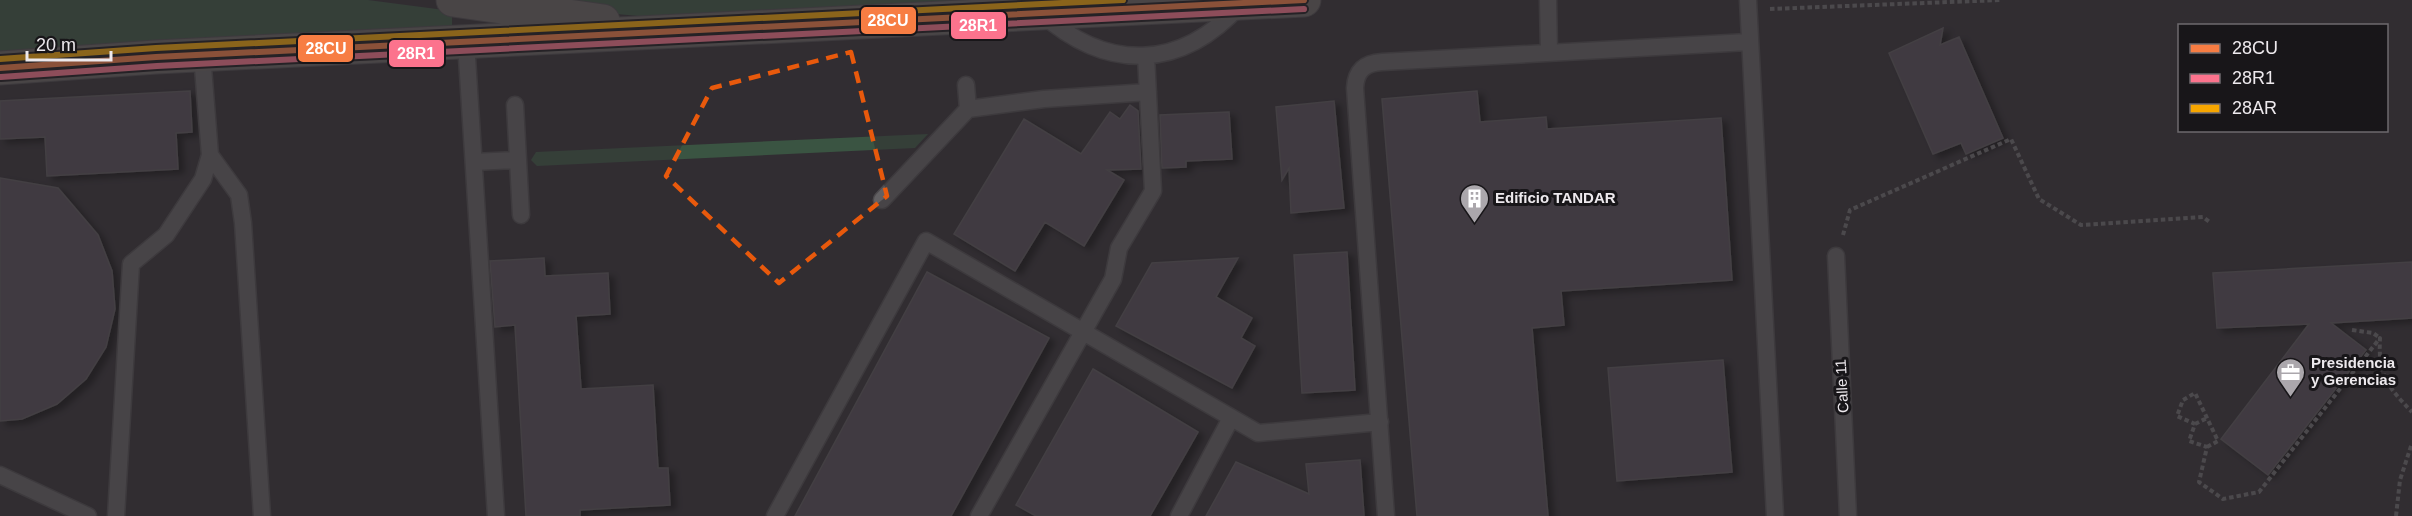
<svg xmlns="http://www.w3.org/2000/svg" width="2412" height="516" font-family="Arial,sans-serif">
  <defs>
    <filter id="shadow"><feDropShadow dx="6" dy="4" stdDeviation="3" flood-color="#0009"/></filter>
  </defs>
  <rect width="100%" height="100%" fill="#312d32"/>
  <!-- green -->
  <path fill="#3a5442" d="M0 0H368L452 11V27L0 55Z
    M528 0H1097L684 20 605 13Z
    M928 134 915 148 537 166 531 160 536 152Z"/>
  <!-- building -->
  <path fill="#534a54" stroke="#5a565a" stroke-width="1.5" filter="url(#shadow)" d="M1943 28 1940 45 1959 37 2003 138 1966 154 1961 143 1933 154 1889 53Z
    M190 91 192 132 176 133 178 169 47 176 45 137 0 139V101Z
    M1477 91 1480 122 1546 117 1547 129 1721 118 1732 280 1561 291 1564 325 1532 328 1548 516H1417L1382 99Z
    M1334 101 1344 208 1291 213 1289 168 1282 180 1276 107Z
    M1130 105 1138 111 1141 169 1107 170 1124 180 1084 246 1045 222 1015 271 954 234 1024 119 1081 154 1110 112 1120 119Z
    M1229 112 1232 159 1186 161V167L1162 168 1160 115Z
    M0 178 58 188 98 235 112 271 115 309 106 347 86 379 57 404 22 419 0 421Z
    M1347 252 1355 390 1302 393 1294 255Z
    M544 258 545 276 608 273 610 314 576 316 581 389 653 385 658 468H668L670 505 580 510V516H526L515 325 495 327 490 261Z
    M1238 258 1216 297 1252 318 1241 338 1255 346 1232 388 1116 326 1152 263Z
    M2412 262V318L2331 323 2366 350 2268 475 2221 439 2309 324 2217 328 2213 273Z
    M927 272 1049 338 951 516H795Z
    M1723 360 1732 472 1617 481 1608 368Z
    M1093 369 1198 432 1150 516H1036L1016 505Z
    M1360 460 1364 516H1206L1236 462 1309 494 1306 464Z"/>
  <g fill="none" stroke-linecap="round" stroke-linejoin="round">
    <defs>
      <path id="lane" d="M1548 0 1549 53
        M1748 0 1775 516
        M1041 13C1107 72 1181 71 1241 4
        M466 42 496 516
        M202 55 210 155 239 195 243 223 262 516
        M515 105 521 215
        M968 109 1044 99 1148 92
        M474 162 518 160
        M882 200 968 109 966 85
        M1836 256 1848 516
        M0 475 88 516
        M116 516 131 264 166 235 203 179 210 155
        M775 516 926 241 1258 433 1380 422
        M979 516 1113 279 1119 248 1153 191 1146 56
        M1179 516 1231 418
        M1386 516 1355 88C1356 70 1365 63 1382 62L1748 42"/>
      <path id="secondary" d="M453 0 603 21
        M0 68 156 57 1304 0"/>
    </defs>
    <!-- lane casing -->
    <use href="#lane" stroke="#4c494c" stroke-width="19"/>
    <!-- secondary casing -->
    <use href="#secondary" stroke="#4c494c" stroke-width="35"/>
    <!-- path -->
    <path stroke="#6c6a6d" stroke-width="4" stroke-dasharray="4.5 3" stroke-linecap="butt" d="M1770 9 2001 0
      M1843 235 1850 210 2011 139 2039 199 2081 225 2203 217 2211 223
      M2352 330 2373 333 2380 338
      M2195 424 2207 418
      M2207 447 2218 441 2195 393 2183 400 2177 416 2195 424 2189 441 2207 447 2199 482 2223 499 2259 492 2380 338C2378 375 2387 386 2412 412
      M2396 516 2400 480 2412 443"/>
    <!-- lane -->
    <use href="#lane" stroke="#626063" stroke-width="16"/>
    <!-- secondary -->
    <use href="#secondary" stroke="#666261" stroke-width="33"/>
    <defs>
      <path id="bus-1" d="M0 68 156 57 1304 0"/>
      <path id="bus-2" d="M1 77 157 66 1304 9"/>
      <path id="bus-3" d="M0 59 156 48 1123 0"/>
    </defs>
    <!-- bus-1 casing -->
    <use href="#bus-1" stroke="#181619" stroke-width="10"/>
    <!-- bus-2 casing -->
    <use href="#bus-2" stroke="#181619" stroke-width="10"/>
    <!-- bus-3 casing -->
    <use href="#bus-3" stroke="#181619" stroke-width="10"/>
    <!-- bus-1 -->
    <use href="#bus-1" stroke="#f77d43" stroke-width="6"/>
    <!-- bus-2 -->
    <use href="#bus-2" stroke="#fc738d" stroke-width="6"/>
    <!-- bus-3 -->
    <use href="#bus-3" stroke="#f7a600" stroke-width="6"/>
  </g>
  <!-- marked area -->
  <path d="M0 0H2412V516H0ZM851 52 887 196 779 283 666 176 712 88Z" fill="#312d32" fill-opacity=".55" fill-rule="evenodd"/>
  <path fill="none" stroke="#e8590c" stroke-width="4.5" stroke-dasharray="12 8" stroke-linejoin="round" d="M851 52 887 196 779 283 666 176 712 88Z"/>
  <!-- icons -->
  <defs>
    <symbol id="building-pin" viewBox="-11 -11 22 30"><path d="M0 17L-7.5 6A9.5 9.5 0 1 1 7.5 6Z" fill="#aba7ac" stroke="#181619"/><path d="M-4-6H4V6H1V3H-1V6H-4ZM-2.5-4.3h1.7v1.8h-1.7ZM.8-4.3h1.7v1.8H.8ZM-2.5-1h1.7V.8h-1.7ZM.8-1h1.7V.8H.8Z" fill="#fff"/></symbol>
    <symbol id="office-pin" viewBox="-11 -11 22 30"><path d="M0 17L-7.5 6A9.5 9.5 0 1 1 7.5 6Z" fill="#aba7ac" stroke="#181619"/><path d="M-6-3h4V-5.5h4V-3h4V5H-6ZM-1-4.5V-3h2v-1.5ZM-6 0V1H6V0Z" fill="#fff"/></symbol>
  </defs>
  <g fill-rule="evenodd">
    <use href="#building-pin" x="1458" y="182" width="33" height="45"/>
    <use href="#office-pin" x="2274" y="356" width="33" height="45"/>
  </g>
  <g text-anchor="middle" stroke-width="6" stroke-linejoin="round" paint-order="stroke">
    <!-- poi labels -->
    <g font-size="15" font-weight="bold" fill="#ede9ed" stroke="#181619" text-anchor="start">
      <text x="1495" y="203">Edificio TANDAR</text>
      <text x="2311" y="368">Presidencia<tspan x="2311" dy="17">y Gerencias</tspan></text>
    </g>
    <!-- street labels -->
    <g font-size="15" fill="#ede9ed" stroke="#181619">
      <text transform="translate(1842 386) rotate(-93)" y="5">Calle 11</text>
    </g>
  </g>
  <g stroke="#181619" stroke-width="2">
    <rect x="860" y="6" width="57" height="29" rx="6" fill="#f77d43"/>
    <rect x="950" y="11" width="57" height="29" rx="6" fill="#fc738d"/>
    <rect x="297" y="34" width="57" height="29" rx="6" fill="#f77d43"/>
    <rect x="388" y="39" width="57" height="29" rx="6" fill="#fc738d"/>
  </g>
  <g font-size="16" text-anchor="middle" font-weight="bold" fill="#fff">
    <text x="888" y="26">28CU</text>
    <text x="978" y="31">28R1</text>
    <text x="326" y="54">28CU</text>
    <text x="416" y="59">28R1</text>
  </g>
  <!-- legend -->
  <rect x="2178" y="24" width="210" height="108" fill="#181619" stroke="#6d6a6e" stroke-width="1.5"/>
  <rect x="2190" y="44" width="30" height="9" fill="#f77d43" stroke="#6d6a6e" stroke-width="1.5"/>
  <text x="2232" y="54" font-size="18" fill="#ede9ed">28CU</text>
  <rect x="2190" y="74" width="30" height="9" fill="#fc738d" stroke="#6d6a6e" stroke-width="1.5"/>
  <text x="2232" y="84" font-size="18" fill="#ede9ed">28R1</text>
  <rect x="2190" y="104" width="30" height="9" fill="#f7a600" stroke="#6d6a6e" stroke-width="1.5"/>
  <text x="2232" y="114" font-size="18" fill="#ede9ed">28AR</text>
  <!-- scale -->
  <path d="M27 51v9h84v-9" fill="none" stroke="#ede9ed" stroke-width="3"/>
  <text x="36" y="51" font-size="18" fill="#ede9ed" stroke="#181619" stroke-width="4.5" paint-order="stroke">20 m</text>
</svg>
